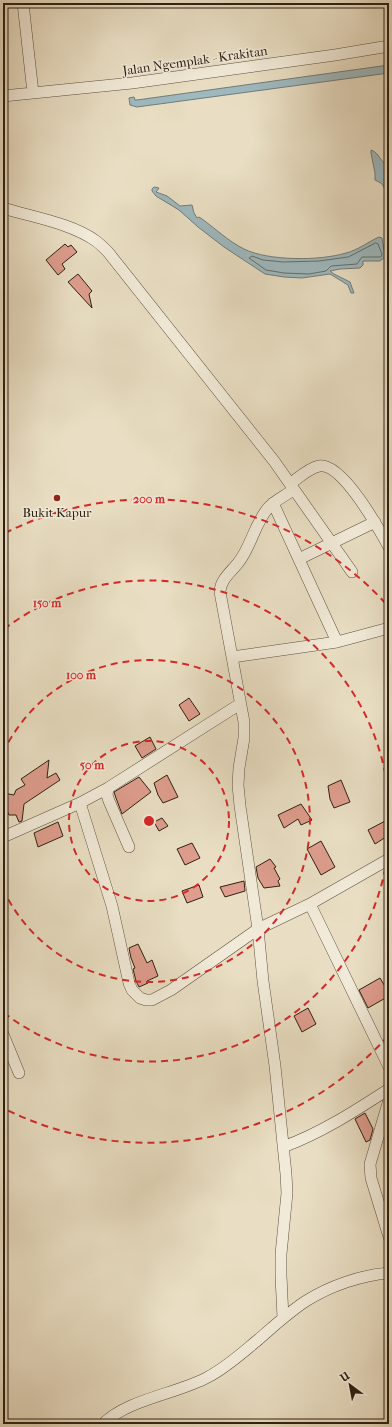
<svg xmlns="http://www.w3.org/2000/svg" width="392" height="1427" font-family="'IM FELL French Canon',serif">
  <rect width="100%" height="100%" fill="#e9dec3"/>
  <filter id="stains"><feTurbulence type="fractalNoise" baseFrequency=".005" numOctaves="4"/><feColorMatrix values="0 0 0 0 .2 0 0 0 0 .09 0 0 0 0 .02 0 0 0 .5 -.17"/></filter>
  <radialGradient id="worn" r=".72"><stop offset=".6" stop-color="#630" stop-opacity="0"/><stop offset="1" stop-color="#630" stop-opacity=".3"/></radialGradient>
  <!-- water -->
  <path fill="#9eb9bf" stroke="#717c7a" d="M389 65V73L137 107 130 105 129 98 134 97 135 100H137Z
    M371 150C380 153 379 162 389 165V215L384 187 381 183 375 180V173L371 153Z
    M154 187 159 188 156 192 167 196 180 206 192 205 194 213 197 218 199 217 202 219C216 229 228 241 244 249 268 261 320 261 346 253 358 250 368 242 379 237L382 238 384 250 385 251 389 250V254L380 261H363V265L360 268 340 269 330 271 334 274 350 282 354 293H351L348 285 330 274 302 278 284 277 265 274 224 247 198 227 179 210 156 196 152 191V189Z"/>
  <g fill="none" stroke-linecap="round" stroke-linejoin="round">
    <!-- shore -->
    <path stroke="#666c69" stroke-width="1" d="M376 243 378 244 382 254 381 257H362L357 264 331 266 326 271 309 274 284 273 266 270 249 258 252 256 263 260 283 262 319 261 348 257Z"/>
  </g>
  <!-- building -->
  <path fill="#de9d8d" stroke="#2e2013" d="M65 244 68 247 71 245 77 252 62 264 65 269 58 275 46 260Z
    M78 274 92 291 89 294 92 308 68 282Z
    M189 698 200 714 189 721 179 705Z
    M150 737 156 749 142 758 135 746Z
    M49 760 47 778 56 773 60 780 24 804 22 821 19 822 16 815H9L3 802V793L14 795 16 790 25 785 21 779Z
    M167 775 178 797 163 803 158 795 154 783Z
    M139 777 151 792 122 814 116 798 114 792Z
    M341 780 350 802 334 808 330 799 328 786Z
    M301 804 312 820 301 825 298 819 284 828 278 815Z
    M162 818 168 826 159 831 154 822Z
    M389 819V835L375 844 368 830Z
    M58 822 63 836 38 847 34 833Z
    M321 841 335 867 321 875 307 849Z
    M192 843 200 858 185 865 177 849Z
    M270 859 276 867 274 868 280 879 278 881 280 886 264 888 258 878 256 867Z
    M244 881 245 891 225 897 220 887Z
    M199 885 203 897 187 903 182 891Z
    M138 944 147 963 152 960 158 976 147 981 148 983 139 987 136 981 133 969 135 968 131 958 129 948Z
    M380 978 389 993V996L368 1008 359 990Z
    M308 1008 316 1024 302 1032 294 1016Z
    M365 1113 373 1129 370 1140 366 1142 355 1119Z"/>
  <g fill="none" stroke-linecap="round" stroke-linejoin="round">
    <defs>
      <path id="minor" d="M23 3 33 93
        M3 96 132 83 335 55 389 46
        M3 208C32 217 71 223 96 241 100 244 104 248 108 252L274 461 352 572
        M290 484C298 478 309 468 319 466 342 462 379 529 389 547
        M273 503 337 642
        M299 559 375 522
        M232 657 337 642 389 628
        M108 788 107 795 109 801 129 847
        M80 803 112 906 129 983 132 990 140 998 146 1000H152L171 990 258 929 310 904 389 859
        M3 837 80 803 108 788 240 704
        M310 904 389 1067
        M3 1034 19 1073
        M389 1100 370 1164 371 1178 389 1237
        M283 1147C321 1133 355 1111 389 1089
        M283 1318 281 1276V1254L287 1193 286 1174 275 1066 263 981 258 929 240 806 238 785 239 768 244 738V722L220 592C220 580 231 572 238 563 251 547 254 525 268 508 274 501 285 496 293 490
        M103 1424C128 1399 177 1394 208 1377 227 1367 242 1353 259 1339 274 1326 289 1312 306 1301 330 1286 361 1275 389 1273"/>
    </defs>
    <!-- minor casing -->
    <use href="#minor" stroke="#5d503f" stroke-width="12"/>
    <!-- minor -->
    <use href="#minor" stroke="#f1ead8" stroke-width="11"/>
  </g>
  <!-- distance rings -->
  <g fill="none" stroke="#d62828" stroke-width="2" stroke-dasharray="7 5">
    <circle cx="149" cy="821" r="80"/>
    <path d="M3 753A161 161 0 1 1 3 889"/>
    <path d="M389 844A241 241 0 0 1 4 1013M4 629A241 241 0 0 1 389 798"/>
    <path d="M388 1036A322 322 0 0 1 5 1109M5 533A322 322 0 0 1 388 606"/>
  </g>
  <!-- markers -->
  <circle fill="#8f2418" stroke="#f1ead8" stroke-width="1.5" cx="57" cy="498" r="4"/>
  <g text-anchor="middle" stroke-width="3" stroke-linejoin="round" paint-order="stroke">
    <!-- street labels -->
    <g font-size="13" fill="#2e2013" stroke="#f1ead8">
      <text transform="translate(195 60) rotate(-8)" y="5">Jalan Ngemplak - Krakitan</text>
    </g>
    <!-- poi labels -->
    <g font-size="13" fill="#2e2013" stroke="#f1ead8">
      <text x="57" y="517">Bukit Kapur</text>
    </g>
  </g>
  <circle cx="149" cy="821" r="6" fill="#d62828" stroke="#f1ead8" stroke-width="2"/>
  <g font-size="12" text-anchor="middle" font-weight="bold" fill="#d62828" stroke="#f1ead8" stroke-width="3" stroke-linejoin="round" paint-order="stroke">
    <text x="149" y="503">200 m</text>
    <text x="47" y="607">150 m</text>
    <text x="81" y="679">100 m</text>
    <text x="92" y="769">50 m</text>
  </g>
  <!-- margin -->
  <rect width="392" height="1427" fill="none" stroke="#e9dec3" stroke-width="16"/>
  <rect x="4" y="4" width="384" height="1419" fill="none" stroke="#2e2013" stroke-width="2"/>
  <rect x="8" y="8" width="376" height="1411" fill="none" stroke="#2e2013"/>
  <!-- north arrow -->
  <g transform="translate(350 1385) rotate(328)" stroke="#f1ead8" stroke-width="3" paint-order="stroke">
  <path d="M0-3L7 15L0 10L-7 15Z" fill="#2e2013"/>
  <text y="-6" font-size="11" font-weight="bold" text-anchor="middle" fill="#2e2013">U</text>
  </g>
  <rect width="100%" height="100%" filter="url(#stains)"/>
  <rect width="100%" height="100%" fill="url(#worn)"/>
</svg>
